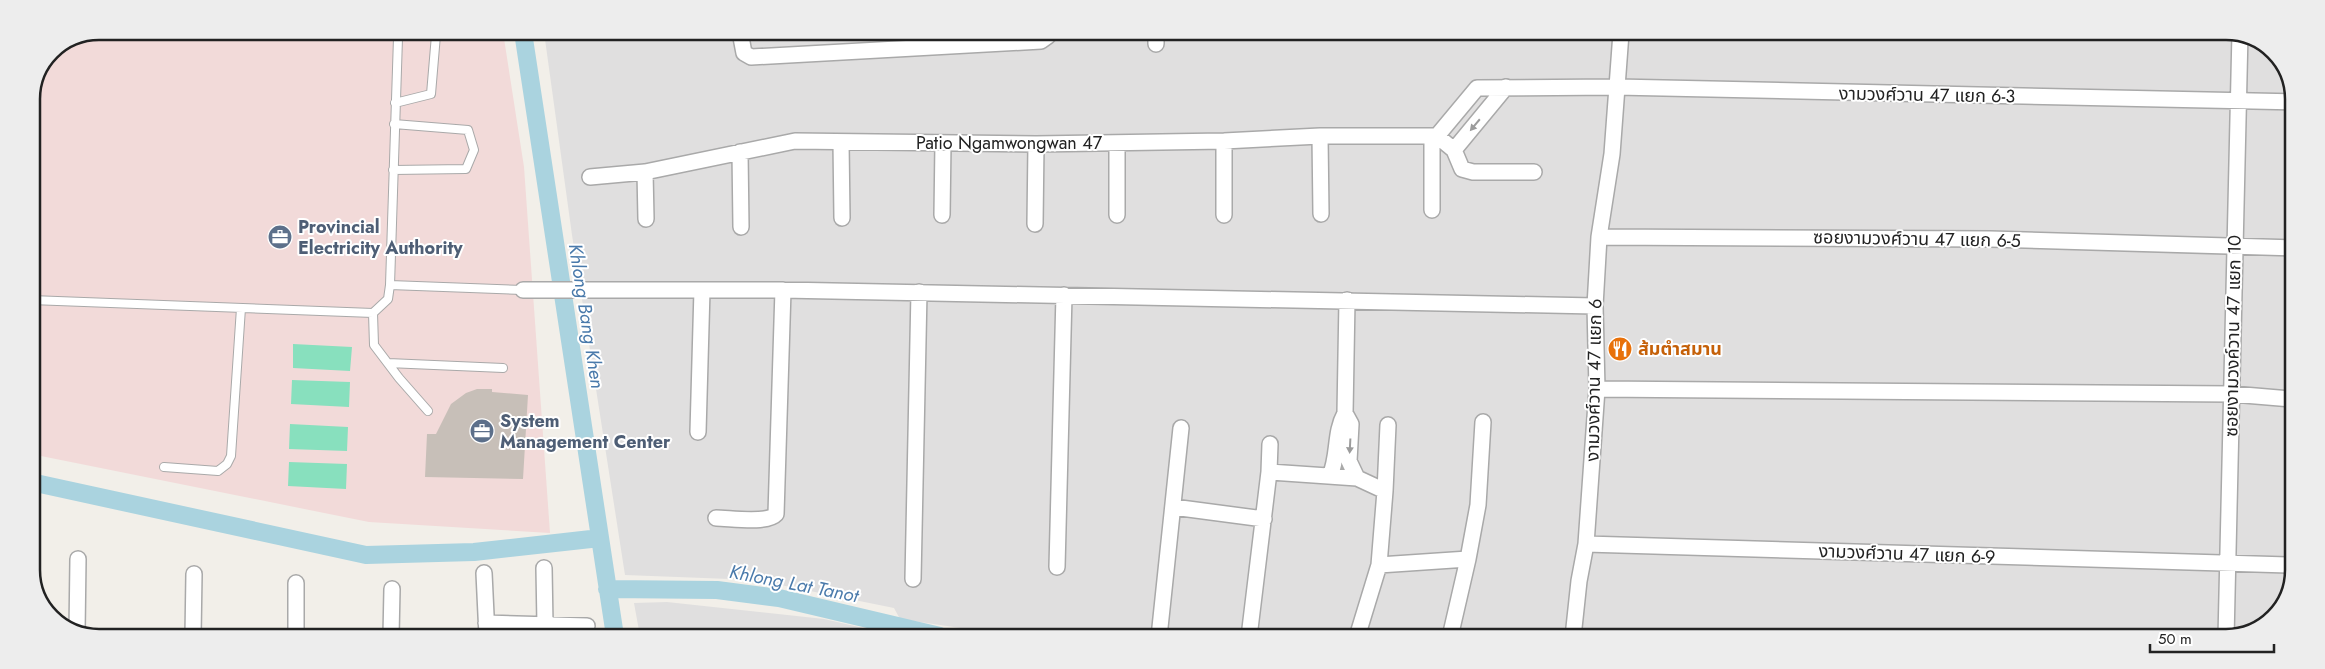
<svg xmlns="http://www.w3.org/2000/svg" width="2325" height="669" font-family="Jost,'Noto Sans Thai',sans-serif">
  <rect width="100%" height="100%" fill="#f2efe9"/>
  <!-- residential -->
  <path fill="#e0dfdf" d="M544 32 2243 33 2277 55 2294 94 2292 587 2268 624 2226 638 1014 636 900 619 894 608 756 580 625 575 572 235Z
    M667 602 824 619 898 636H640L634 603Z"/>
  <!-- commercial -->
  <path fill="#f2dad9" d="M99 31 503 32 524 167 550 533 369 522 31 454V99L51 51Z"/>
  <!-- pitch -->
  <path fill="#88e0be" d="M293 344 352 347 350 371 293 368Z
    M292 380 350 382 349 407 291 404Z
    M290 424 348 427 347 451 289 449Z
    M289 462 347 464 346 489 288 486Z"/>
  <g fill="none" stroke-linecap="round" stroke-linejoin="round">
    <!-- canal -->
    <path stroke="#aad3df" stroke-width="18" d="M523 32 615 636
      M31 482 366 555 474 552 600 538
      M607 589 717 590 779 598 940 636"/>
  </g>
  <!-- building -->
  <path fill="#c7bfb8" d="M477 389H492V392L528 395 523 479 425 477 427 434H436L451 404 466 393Z"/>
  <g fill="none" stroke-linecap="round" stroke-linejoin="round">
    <defs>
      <path id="service" d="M395 103 431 94 436 35
        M393 170 466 169 474 150 468 130 394 124
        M390 285 523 290
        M31 300 373 313 388 299 390 285 398 38 396 32
        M373 313 374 345 399 378 428 411
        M388 363 503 368
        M164 467 218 471 227 464 231 456 241 308"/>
      <path id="minor" d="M740 32 744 53 751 57 1041 41 1048 36 1049 32
        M1156 44V32
        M1506 87 1454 150 1437 136 1477 88 1617 87 2294 102
        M1320 136 1321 214
        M841 142 842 218
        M1117 143V215
        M1454 150 1462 169 1473 172H1534
        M740 152 741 227
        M645 172 646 219
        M590 177 645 172 795 141 1036 144 1224 141 1320 136H1437
        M1432 210V137
        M942 215 943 143
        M1224 215V141
        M1035 224 1036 144
        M1599 237 1990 239 2293 248
        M523 290H783L1595 306
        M1597 389 2232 394 2292 399
        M1345 413 1351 424 1349 461 1357 478
        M698 432 702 290
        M1269 472 1270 444
        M1330 476C1339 455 1334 433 1345 413L1347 300
        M1385 491 1388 425
        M1173 507 1264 519
        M716 518C730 518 767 524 776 514L783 290
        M1586 544 2292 565
        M1379 565 1468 559
        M1057 567 1064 295
        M544 568 545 625
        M484 573 487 636
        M913 579 919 292
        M296 583V636
        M486 623 587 626
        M77 632 78 559
        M193 636 194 574
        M391 636 392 589
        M1159 637 1181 428
        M1249 637 1269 472 1357 478 1385 491 1379 565 1357 637
        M1450 637 1468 559 1478 505 1483 422
        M1573 637 1579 581 1586 544 1597 389 1595 306 1599 237 1612 154 1621 33
        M2226 638 2240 33"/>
    </defs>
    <!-- service casing -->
    <use href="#service" stroke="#a9a9a9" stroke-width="10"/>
    <!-- minor casing -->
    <use href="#minor" stroke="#a9a9a9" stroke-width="18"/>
    <!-- service -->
    <use href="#service" stroke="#fff" stroke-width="8"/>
    <!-- minor -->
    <use href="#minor" stroke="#fff" stroke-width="15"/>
  </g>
  <!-- one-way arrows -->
  <defs><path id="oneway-solid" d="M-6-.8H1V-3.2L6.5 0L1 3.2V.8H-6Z" transform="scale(1.25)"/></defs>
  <g fill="#9c9c9c">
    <use href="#oneway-solid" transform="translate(1475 125) rotate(130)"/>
    <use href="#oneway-solid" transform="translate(1350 446) rotate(93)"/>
  </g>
  <!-- icons -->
  <defs>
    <symbol id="office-disc" viewBox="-11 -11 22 22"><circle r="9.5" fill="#5c6f8a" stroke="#fff"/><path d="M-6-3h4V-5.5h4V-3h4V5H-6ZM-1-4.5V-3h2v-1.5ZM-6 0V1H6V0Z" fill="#fff"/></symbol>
    <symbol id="restaurant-disc" viewBox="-11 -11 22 22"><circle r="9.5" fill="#e8710a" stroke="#fff"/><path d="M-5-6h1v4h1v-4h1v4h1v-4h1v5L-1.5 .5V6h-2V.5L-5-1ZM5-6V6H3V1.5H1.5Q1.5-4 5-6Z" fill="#fff"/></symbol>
  </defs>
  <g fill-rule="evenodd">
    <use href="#office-disc" x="266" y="223" width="28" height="28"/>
    <use href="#restaurant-disc" x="1606" y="335" width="28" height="28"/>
    <use href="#office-disc" x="468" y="417" width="28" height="28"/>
  </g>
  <g text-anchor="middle" stroke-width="4" stroke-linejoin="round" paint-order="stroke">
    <!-- street labels -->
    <g font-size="18" fill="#222" stroke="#fff">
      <text transform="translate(1927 95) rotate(1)" y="6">งามวงศ์วาน 47 แยก 6-3</text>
      <text x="1009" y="149">Patio Ngamwongwan 47</text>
      <text transform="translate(1917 239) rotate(1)" y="6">ซอยงามวงศ์วาน 47 แยก 6-5</text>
      <text transform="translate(2233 336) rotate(-89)" y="6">ซอยงามวงค์วาน 47 แยก 10</text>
      <text transform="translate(1594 380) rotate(-89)" y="6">งามวงศ์วาน 47 แยก 6</text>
      <text transform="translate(1907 554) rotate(2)" y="6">งามวงศ์วาน 47 แยก 6-9</text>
    </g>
    <!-- service labels -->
    <g font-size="18" font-weight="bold" fill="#4e5e75" stroke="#fff" text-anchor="start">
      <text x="298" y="233">Provincial<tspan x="298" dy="21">Electricity Authority</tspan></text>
      <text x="500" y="427">System<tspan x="500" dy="21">Management Center</tspan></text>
    </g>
    <!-- food labels -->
    <g font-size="18" font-weight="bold" fill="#c56008" stroke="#fff" text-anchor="start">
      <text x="1638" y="355">ส้มตำสมาน</text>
    </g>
    <!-- water labels -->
    <g font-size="19" font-style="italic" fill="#4a7aab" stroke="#fff">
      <text transform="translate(587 316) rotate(81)" y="7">Khlong Bang Khen</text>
      <text transform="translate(794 583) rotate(11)" y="7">Khlong Lat Tanot</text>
    </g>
  </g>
  <!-- crop -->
  <path d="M0 0H2325V669H0ZM99 40H2226A59 59 0 0 1 2285 99V570A59 59 0 0 1 2226 629H99A59 59 0 0 1 40 570V99A59 59 0 0 1 99 40Z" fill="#ededed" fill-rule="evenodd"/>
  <path fill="none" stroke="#222" stroke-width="2.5" d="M99 40H2226A59 59 0 0 1 2285 99V570A59 59 0 0 1 2226 629H99A59 59 0 0 1 40 570V99A59 59 0 0 1 99 40Z"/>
  <!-- scale -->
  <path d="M2150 644v8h124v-8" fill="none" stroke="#222222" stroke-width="2.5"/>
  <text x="2158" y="644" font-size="15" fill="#222222" stroke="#ffffff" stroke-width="4" paint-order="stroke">50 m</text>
</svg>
